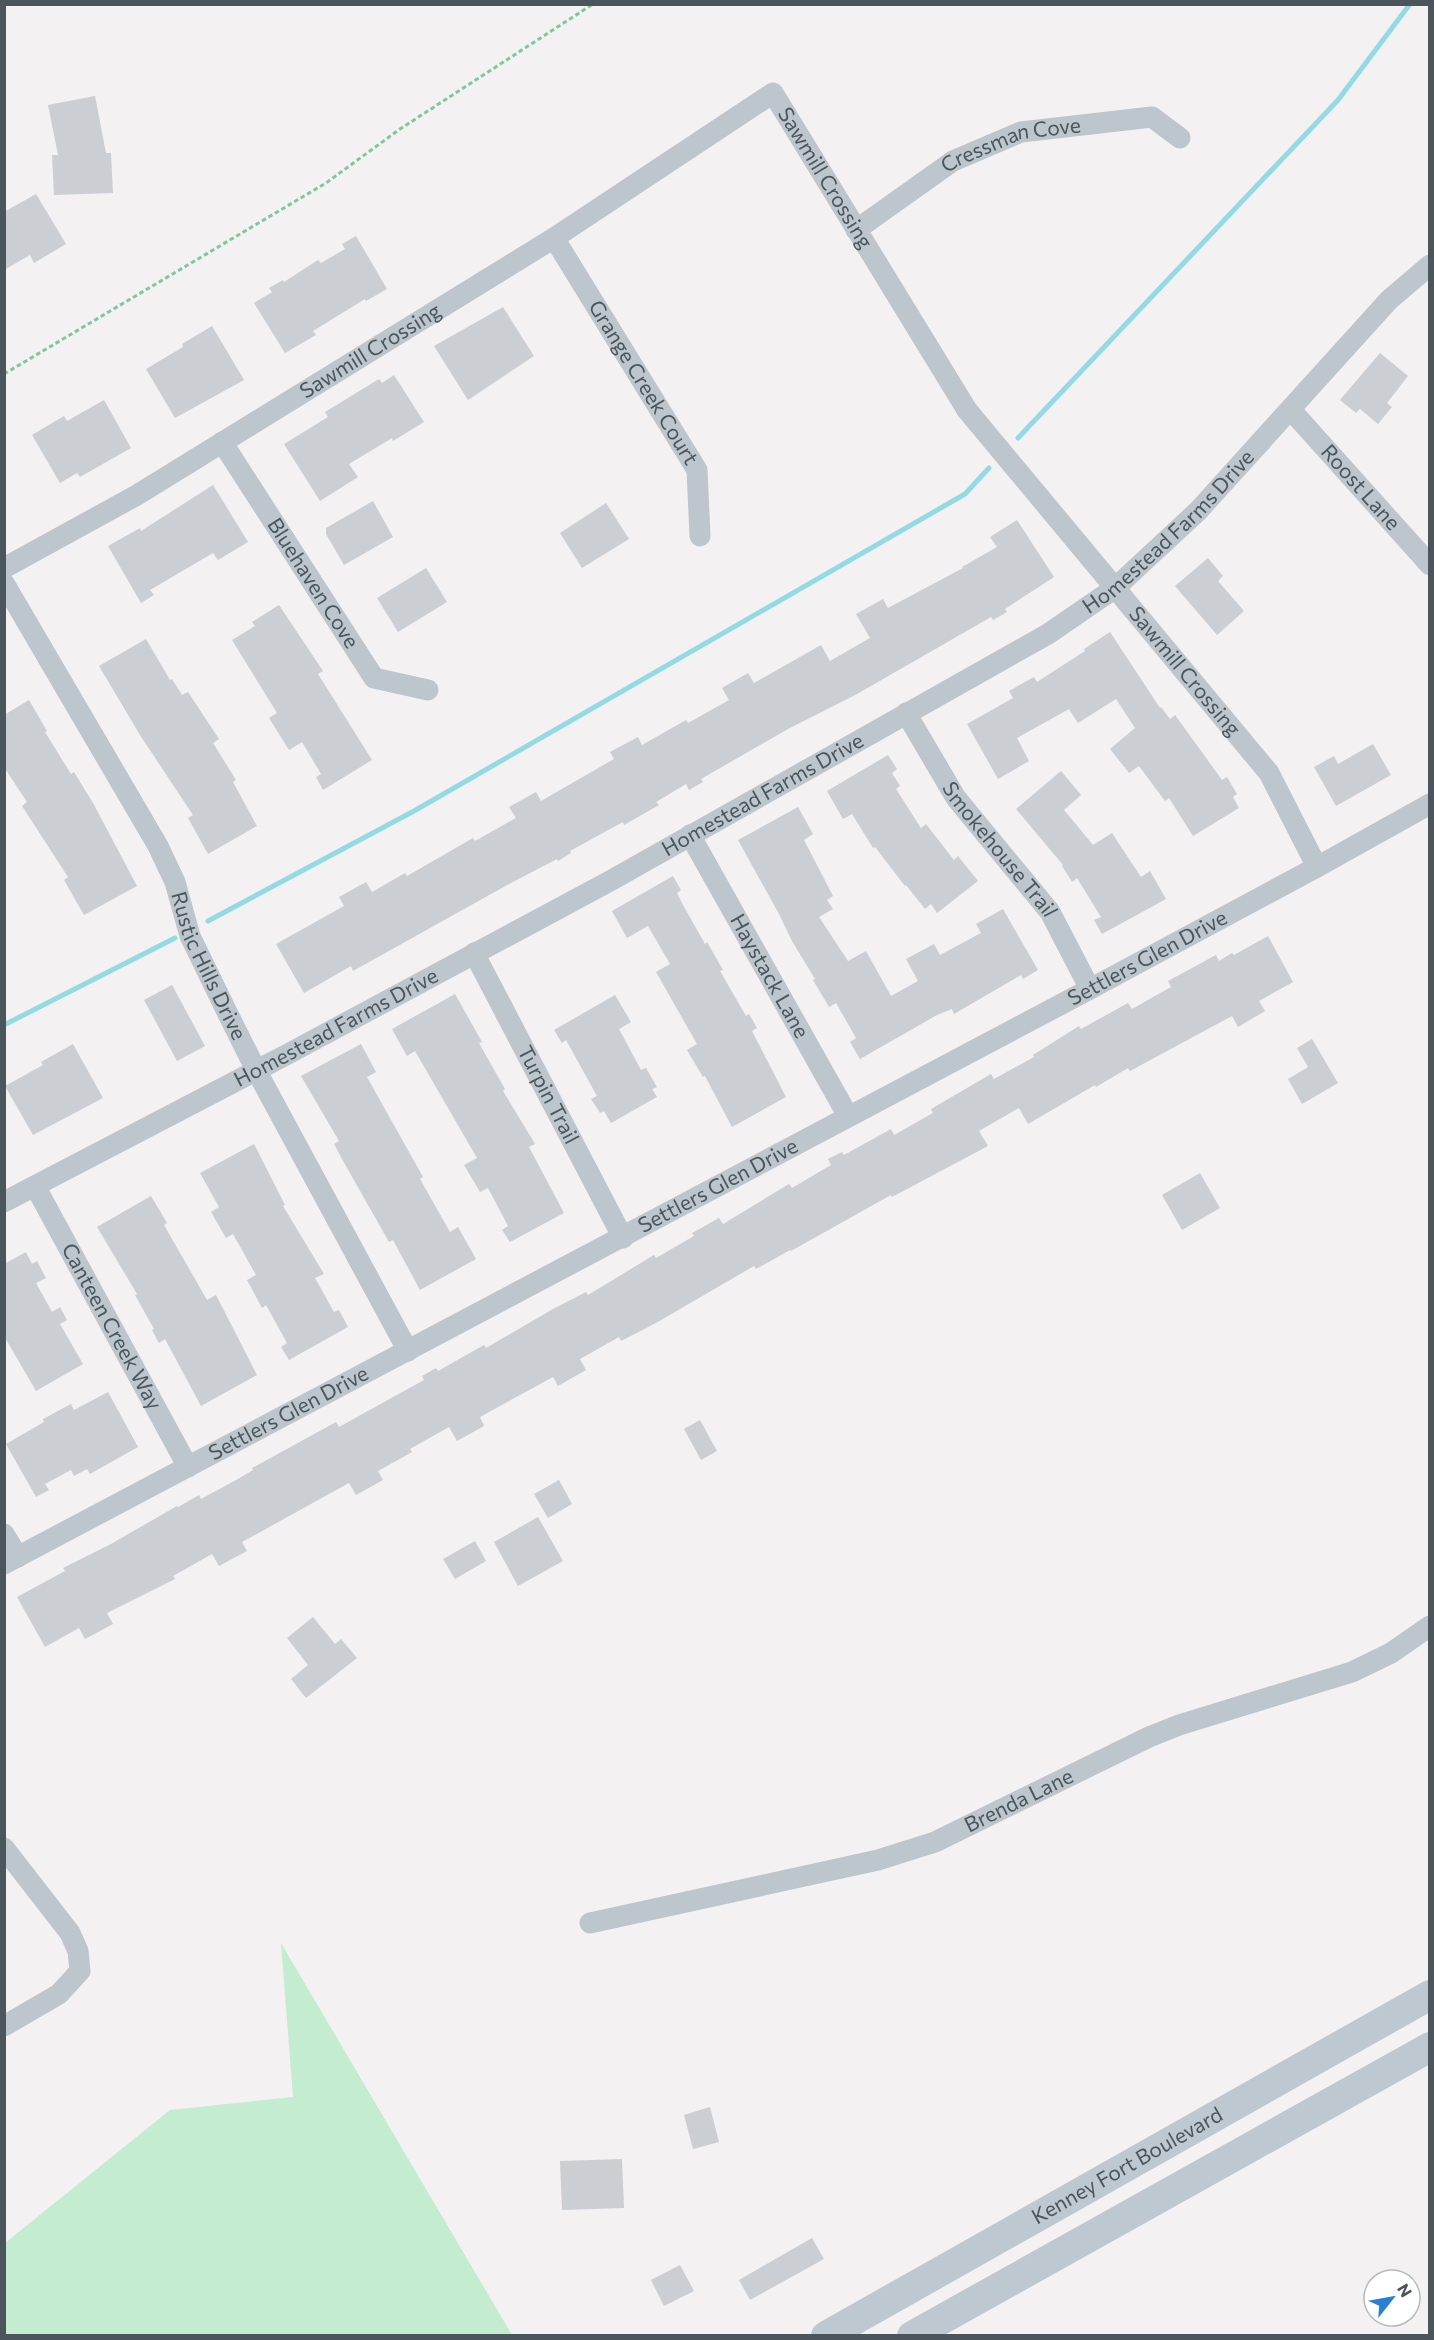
<svg xmlns="http://www.w3.org/2000/svg" width="1434" height="2340" font-family="Commissioner,sans-serif">
  <rect width="100%" height="100%" fill="#f3f1f1"/>
  <!-- green -->
  <path fill="#c3ecd0" d="M281 1943 512 2335H5V2243L170 2110 293 2097Z"/>
  <g fill="none" stroke-linecap="round" stroke-linejoin="round">
    <!-- stream -->
    <path stroke="#94dae5" stroke-width="5" d="M1018 438 1338 100 1410 4
      M208 921 414 811 965 494 989 468
      M4 1025 175 938"/>
  </g>
  <!-- building -->
  <path fill="#cbced2" d="M95 96 106 153H111L113 193 54 195 52 155H58L48 105Z
    M36 194 66 244 34 263 30 255 4 270V212Z
    M356 236 387 289 366 301 365 299 313 331 316 335 285 353 254 303 272 292 269 288 283 280 284 282 318 260 321 263 345 249 342 244Z
    M503 307 534 356 468 400 434 346Z
    M212 326 244 380 175 418 146 369 183 347 182 344Z
    M1380 353 1408 376 1387 403 1392 407 1378 424 1360 409 1356 413 1340 400Z
    M394 375 424 422 393 441 392 438 349 464 358 477 320 501 284 444 328 417 325 412 379 379 382 383Z
    M104 400 131 448 80 477 77 473 60 483 32 435 64 416 67 421Z
    M213 485 248 542 218 560 213 553 150 590 154 595 141 603 108 546 140 528 141 531Z
    M373 501 393 537 344 565 326 534V528Z
    M606 503 629 539 582 568 560 533Z
    M1017 520 1054 577 1005 609 1007 612 993 620 991 617 857 694 788 729 701 779 703 782 689 790 686 784 656 802 659 805 624 825 623 822 570 851 571 853 558 861 557 859 509 884 353 971 351 966 304 993 276 944 344 906 339 897 366 882 372 892 405 873 407 876 473 838 475 841 516 818 509 807 536 792 541 801 614 759 610 752 638 737 642 745 686 720 688 723 729 700 722 688 748 673 754 683 821 645 830 661 870 638 856 614 883 599 888 608 963 568 962 567 997 547 990 537Z
    M1208 558 1223 576 1218 581 1244 611 1217 635 1175 586Z
    M426 568 447 602 398 632 377 598Z
    M279 605 323 671 318 674 372 760 323 790 316 777 321 774 302 742 289 750 269 718 277 713 232 640 255 626 252 622Z
    M1110 632 1160 708 1161 707 1170 719 1175 715 1222 780 1227 777 1237 794 1233 797 1239 808 1193 836 1169 798 1165 801 1139 766 1129 773 1110 749 1135 728 1116 699 1078 723 1069 709 1017 738 1029 761 998 779 967 724 1013 698 1009 691 1034 677 1037 682 1085 651 1084 649Z
    M146 639 170 680 172 679 182 695 188 692 219 739 213 743 236 780 233 782 257 826 208 854 188 818 193 815 140 735 99 666Z
    M29 700 47 731 45 732 71 774 74 772 93 803 137 886 84 915 64 880 68 877 22 806 27 802 4 767V715Z
    M1373 744 1391 775 1336 806 1314 767 1334 756 1338 764Z
    M888 755 897 769 892 773 900 786 896 789 921 828 926 824 954 860 958 856 978 881 937 913 931 904 925 909 906 885 905 886 875 847 873 848 852 814 843 819 827 791Z
    M1061 771 1081 795 1064 810 1093 845 1112 833 1141 877 1150 871 1166 899 1102 934 1094 920 1101 917 1077 878 1072 882 1062 866 1063 865 1016 809Z
    M798 807 813 834 804 840 833 896 827 900 833 909 819 917 848 961 866 951 891 996 918 981 906 959 934 944 940 955 981 933 976 924 1003 909 1038 970 1023 979 1021 975 954 1014 952 1009 937 1015 860 1059 850 1042 856 1038 836 1003 829 1007 813 980 815 979 792 941 779 914 738 840Z
    M673 876 681 890 677 893 683 905 705 944 707 942 723 970 720 971 746 1016 749 1014 757 1028 752 1031 786 1097 732 1127 705 1076 703 1077 687 1050 697 1044 656 972 670 964 648 926 627 938 612 911Z
    M1268 936 1293 982 1259 1001 1265 1011 1238 1027 1232 1016 1130 1071 1128 1068 1096 1087 1095 1085 1028 1124 1019 1108 979 1131 988 1146 892 1197 891 1195 791 1251 790 1250 756 1269 754 1266 656 1323 621 1341 619 1337 580 1359 586 1370 558 1386 553 1377 520 1395 480 1417 484 1426 457 1441 449 1427 410 1449 412 1452 378 1471 383 1480 356 1495 349 1483 242 1542 247 1551 219 1566 212 1554 173 1576 175 1579 107 1613 113 1624 85 1639 79 1628 45 1647 17 1597 65 1571 63 1568 111 1544 177 1506 178 1507 199 1495 201 1499 238 1479 253 1470 252 1468 336 1422 339 1427 424 1380 422 1376 436 1368 438 1371 484 1345 486 1348 553 1309 586 1292 588 1295 654 1255 656 1258 694 1236 692 1233 719 1218 723 1224 789 1184 792 1188 831 1165 828 1159 842 1152 844 1155 891 1129 894 1135 933 1113 931 1109 991 1074 994 1079 1034 1057 1033 1055 1079 1026 1081 1029 1128 1003 1132 1009 1171 987 1168 981 1216 955 1219 961 1232 953 1234 955Z
    M172 985 205 1046 177 1061 144 1000Z
    M455 994 482 1042 479 1043 505 1089 503 1091 535 1144 529 1147 564 1213 510 1242 502 1230 508 1226 488 1188 480 1192 464 1165 477 1158 415 1051 407 1056 392 1029Z
    M615 995 631 1022 619 1029 641 1070 646 1068 657 1087 652 1089 657 1097 611 1123 604 1111 600 1113 591 1099 597 1096 566 1040 562 1043 554 1030Z
    M1312 1039 1338 1083 1302 1104 1288 1079 1308 1067 1297 1048Z
    M73 1044 103 1098 33 1135 5 1086 43 1065 41 1062Z
    M361 1044 376 1072 367 1077 423 1177 420 1179 450 1232 458 1227 476 1259 420 1290 393 1240 389 1242 342 1159 334 1144 339 1141 301 1076Z
    M254 1144 285 1205 283 1206 324 1274 315 1278 334 1312 339 1310 348 1327 289 1360 281 1347 287 1343 266 1305 262 1308 247 1280 256 1275 233 1234 226 1238 211 1212 219 1207 200 1173Z
    M1200 1173 1220 1208 1182 1230 1162 1195Z
    M151 1196 167 1223 164 1225 207 1300 216 1295 257 1375 201 1406 165 1339 159 1343 152 1330 154 1329 135 1295 137 1294 97 1227Z
    M26 1252 32 1264 37 1261 46 1278 36 1283 52 1312 60 1307 67 1320 60 1324 83 1364 36 1391 4 1336V1264Z
    M108 1392 138 1447 90 1474 87 1469 74 1476 71 1470 45 1484 49 1490 36 1497 6 1444 44 1422 43 1419 71 1404 74 1410Z
    M700 1420 717 1451 701 1460 684 1429Z
    M559 1480 572 1504 548 1518 534 1494Z
    M538 1517 563 1561 518 1586 494 1542Z
    M475 1541 486 1561 455 1579 443 1559Z
    M313 1617 335 1644 341 1639 357 1658 306 1698 291 1679 308 1665 287 1638Z
    M710 2107 719 2142 693 2149 684 2115Z
    M622 2159 624 2208 562 2210 560 2161Z
    M812 2238 824 2259 750 2300 739 2280Z
    M680 2265 694 2291 664 2306 651 2280Z"/>
  <g fill="none" stroke-linecap="round" stroke-linejoin="round">
    <!-- path -->
    <path stroke="#7ec89e" stroke-width="3" stroke-dasharray="4.5 3" stroke-linecap="butt" d="M4 374 326 183 400 129 593 4"/>
    <!-- street -->
    <g stroke="#bdc6cc" stroke-width="21">
      <path id="s1" d="M856 230 953 161 1021 132 1152 117 1180 138"/>
      <path id="s2" d="M554 238 697 470 700 536"/>
      <path id="s3" d="M1291 410 1430 565"/>
      <path id="s4" d="M222 442 374 678 428 690"/>
      <path id="s5" d="M4 568 137 495 554 238 773 93 967 410 1269 773 1317 867"/>
      <path id="s6" d="M4 583 158 846 175 882 190 936 225 1008 256 1070 408 1351"/>
      <path id="s7" d="M906 713 956 798 1050 912 1090 989"/>
      <path id="s8" d="M690 835 848 1116"/>
      <path id="s9" d="M474 953 623 1238"/>
      <path id="s10" d="M35 1186 188 1467"/>
      <path id="s11" d="M4 1202 286 1055 610 881 1048 634 1115 588 1198 511 1389 300 1430 265"/>
      <path d="M4 1534 18 1557"/>
      <path id="s12" d="M4 1564 1090 989 1317 867 1430 804"/>
      <path d="M4 1848 70 1933 78 1951 80 1971 59 1994 4 2026"/>
      <path id="s13" d="M590 1923 878 1860 935 1842 1149 1737 1179 1725 1352 1672 1391 1653 1430 1626"/>
    </g>
    <!-- secondary -->
    <g stroke="#bec8d0" stroke-width="30">
      <path id="s14" d="M826 2336 1430 1995"/>
      <path d="M912 2336 1430 2047"/>
    </g>
  </g>
  <g text-anchor="middle" stroke-width="4.5" stroke-linejoin="round" paint-order="stroke">
    <!-- street labels -->
    <g font-size="21" fill="#4a555c" stroke="#fff">
      <text dy="7" stroke="none"><textPath href="#s1" startOffset="180">Cressman Cove</textPath></text>
      <text dy="7" stroke="none"><textPath href="#s5" startOffset="1004">Sawmill Crossing</textPath></text>
      <text dy="7" stroke="none"><textPath href="#s5" startOffset="426">Sawmill Crossing</textPath></text>
      <text dy="7" stroke="none"><textPath href="#s2" startOffset="170">Grange Creek Court</textPath></text>
      <text dy="7" stroke="none"><textPath href="#s3" startOffset="104">Roost Lane</textPath></text>
      <text dy="7" stroke="none"><textPath href="#s11" startOffset="1347">Homestead Farms Drive</textPath></text>
      <text dy="7" stroke="none"><textPath href="#s4" startOffset="168">Bluehaven Cove</textPath></text>
      <text dy="7" stroke="none"><textPath href="#s5" startOffset="1616">Sawmill Crossing</textPath></text>
      <text dy="7" stroke="none"><textPath href="#s11" startOffset="861">Homestead Farms Drive</textPath></text>
      <text dy="7" stroke="none"><textPath href="#s7" startOffset="166">Smokehouse Trail</textPath></text>
      <text dy="7" stroke="none"><textPath href="#s12" startOffset="1294">Settlers Glen Drive</textPath></text>
      <text dy="7" stroke="none"><textPath href="#s6" startOffset="435">Rustic Hills Drive</textPath></text>
      <text dy="7" stroke="none"><textPath href="#s8" startOffset="162">Haystack Lane</textPath></text>
      <text dy="7" stroke="none"><textPath href="#s11" startOffset="375">Homestead Farms Drive</textPath></text>
      <text dy="7" stroke="none"><textPath href="#s9" startOffset="160">Turpin Trail</textPath></text>
      <text dy="7" stroke="none"><textPath href="#s12" startOffset="808">Settlers Glen Drive</textPath></text>
      <text dy="7" stroke="none"><textPath href="#s10" startOffset="160">Canteen Creek Way</textPath></text>
      <text dy="7" stroke="none"><textPath href="#s12" startOffset="322">Settlers Glen Drive</textPath></text>
      <text dy="7" stroke="none"><textPath href="#s13" startOffset="448">Brenda Lane</textPath></text>
      <text dy="7" stroke="none"><textPath href="#s14" startOffset="346">Kenney Fort Boulevard</textPath></text>
    </g>
  </g>
  <!-- border -->
  <rect width="1434" height="2340" fill="none" stroke="#4a555c" stroke-width="12"/>
  <!-- north arrow -->
  <g transform="translate(1392 2298) rotate(59)"><circle r="28" fill="#ffffff" stroke="#b7bbbe" stroke-width="1.5"/>
  <path d="M0-4.5L10 22L0 15L-10 22Z" fill="#2880d5"/>
  <text y="-9" font-size="16" font-weight="bold" text-anchor="middle" fill="#4a555c">N</text>
  </g>
</svg>
